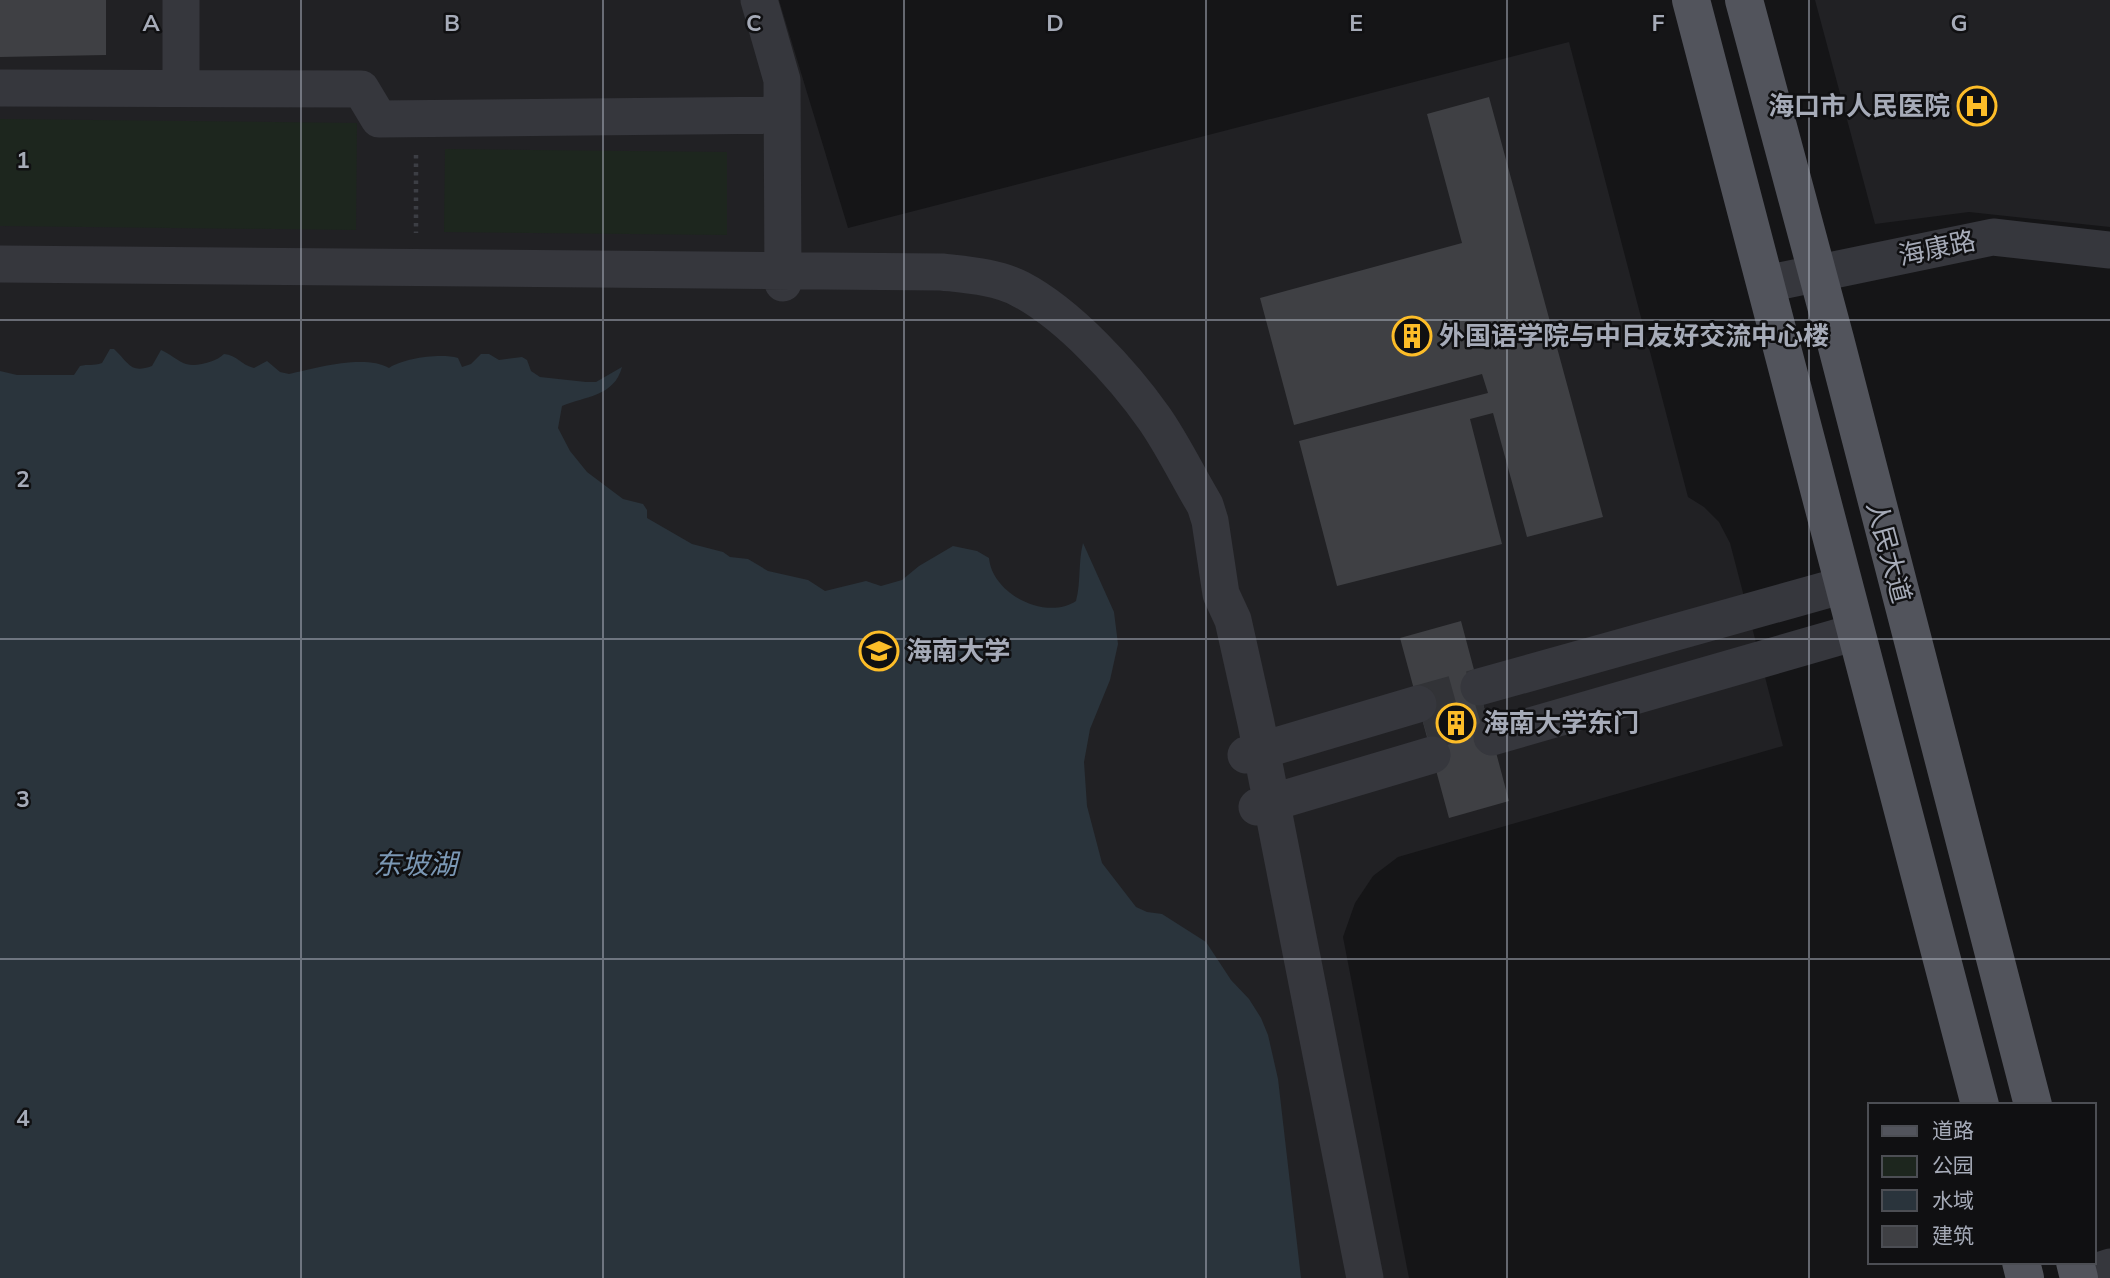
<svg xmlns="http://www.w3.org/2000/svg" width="2110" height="1278" font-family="Mulish,'Noto Sans SC',sans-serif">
  <rect width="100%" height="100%" fill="#151517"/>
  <!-- built -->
  <path fill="#212124" d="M0 0H779L848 228 1569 42 1688 497 1704 507 1719 522 1730 543 1783 746 1398 857 1373 876 1355 903 1343 937 1409 1278H0Z
    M1815 0H2110V227L1969 212 1875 224Z"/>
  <!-- green -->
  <path fill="#1d261e" d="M0 119 357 123 356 230 0 226Z
    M445 149 727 152V235L444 232Z"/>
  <!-- water -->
  <path fill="#2a343c" d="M110 349H114C129 363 130 374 152 366L161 350C169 353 179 362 186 364 197 367 216 362 224 354 237 355 241 365 254 368L267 361 280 372 289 374C315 368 365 354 389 368 404 358 441 353 458 358L462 367 471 364 481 354H489L499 360 522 357 527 360 531 371 540 377 586 382H596L622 367C614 397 585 396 562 406L558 428 570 451 587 472 623 499 643 504 647 510V518L692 544 723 552 730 557 748 559 768 571 808 580 825 591 866 581 881 586 902 580 919 566 953 546 977 551 989 558C992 594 1046 621 1076 601 1081 582 1078 563 1083 543L1114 612 1118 644 1110 680 1090 729 1084 762 1087 806 1102 863 1136 907 1147 912 1162 914 1206 942 1231 980 1249 999 1261 1018 1268 1035 1278 1079 1301 1278H0V371L17 375H74L80 366C88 364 93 366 102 363Z"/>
  <!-- building -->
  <path fill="#3f4044" d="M0 0H106V55L0 57Z
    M1489 97 1603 517 1527 537 1493 413 1470 419 1502 544 1337 586 1299 441 1488 393 1482 374 1294 425 1260 298 1462 243 1427 114Z
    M1461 621 1509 801 1449 818 1400 638Z"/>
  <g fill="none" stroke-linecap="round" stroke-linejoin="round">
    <!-- street-tunnel -->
    <path stroke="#323337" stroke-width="37" stroke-dasharray="37 18" stroke-linecap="butt" d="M1418 704 1479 687
      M1426 732 1486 714"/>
    <!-- path -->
    <path stroke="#3c3e44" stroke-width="4.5" stroke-dasharray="3.5 5" stroke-linecap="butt" d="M416 155V233"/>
    <!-- street -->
    <path stroke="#36373d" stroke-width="37" d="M181 0V88
      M759 0 782 80 783 283
      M0 88 361 89 379 119 782 115
      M0 264 942 272C968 275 997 277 1020 289 1068 314 1123 374 1154 418 1173 445 1188 477 1205 505L1210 521 1221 594 1233 620 1256 723 1365 1278
      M1766 284 1993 237 2110 250
      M1479 687 1844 585
      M1492 737 1856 632
      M1246 755 1418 704
      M1257 807 1432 755
      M2079 1277 2110 1267"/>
    <!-- primary -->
    <path stroke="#52545c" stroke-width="38" d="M1691 0 1980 1105
      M1744 0 1835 339 2033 1105
      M2021 1262 2025 1278
      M2075 1262 2079 1278"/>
  </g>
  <!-- grid -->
  <path fill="none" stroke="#a6abb8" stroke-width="2" stroke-opacity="0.55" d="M301 0V1278M603 0V1278M904 0V1278M1206 0V1278M1507 0V1278M1809 0V1278M0 320H2110M0 639H2110M0 959H2110"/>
  <!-- icons -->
  <defs>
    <symbol id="hospital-ring" viewBox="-11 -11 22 22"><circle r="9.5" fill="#101012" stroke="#fdbd28" stroke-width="1.5"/><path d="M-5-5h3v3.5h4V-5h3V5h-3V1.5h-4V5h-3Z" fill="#fdbd28"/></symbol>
    <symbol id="building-ring" viewBox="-11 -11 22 22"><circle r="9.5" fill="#101012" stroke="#fdbd28" stroke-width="1.5"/><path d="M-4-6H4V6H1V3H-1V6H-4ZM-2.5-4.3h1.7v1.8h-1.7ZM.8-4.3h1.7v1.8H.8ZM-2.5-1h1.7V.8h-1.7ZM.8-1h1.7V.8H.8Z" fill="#fdbd28"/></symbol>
    <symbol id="university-ring" viewBox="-11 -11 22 22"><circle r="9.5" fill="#101012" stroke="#fdbd28" stroke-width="1.5"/><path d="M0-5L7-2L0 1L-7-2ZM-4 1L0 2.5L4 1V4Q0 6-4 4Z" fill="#fdbd28"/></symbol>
  </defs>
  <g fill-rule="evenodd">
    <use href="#hospital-ring" x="1955" y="84" width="44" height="44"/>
    <use href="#building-ring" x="1390" y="314" width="44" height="44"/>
    <use href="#university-ring" x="857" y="629" width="44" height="44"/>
    <use href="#building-ring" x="1434" y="701" width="44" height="44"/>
  </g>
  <g text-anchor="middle" stroke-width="5" stroke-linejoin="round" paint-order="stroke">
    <!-- poi labels -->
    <g font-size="26" font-weight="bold" fill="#a6abb8" stroke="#101012" text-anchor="start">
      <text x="1950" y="115" text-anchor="end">海口市人民医院</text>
      <text x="1439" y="345">外国语学院与中日友好交流中心楼</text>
      <text x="906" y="660">海南大学</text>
      <text x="1483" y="732">海南大学东门</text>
    </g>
    <!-- street labels -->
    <g font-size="26" fill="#a6abb8" stroke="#101012">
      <text transform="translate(1937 248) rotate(-12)" y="9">海康路</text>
      <text transform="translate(1889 552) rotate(75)" y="9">人民大道</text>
    </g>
    <!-- water labels -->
    <g font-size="28" font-style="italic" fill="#7b98b5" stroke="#101012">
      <text x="415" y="874">东坡湖</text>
    </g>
  </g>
  <g font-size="23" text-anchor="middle" font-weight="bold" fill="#a6abb8" stroke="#101012" stroke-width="5" stroke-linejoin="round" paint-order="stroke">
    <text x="151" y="31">A</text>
    <text x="452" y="31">B</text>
    <text x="754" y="31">C</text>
    <text x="1055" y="31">D</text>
    <text x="1356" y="31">E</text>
    <text x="1658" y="31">F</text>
    <text x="1959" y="31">G</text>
    <text x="23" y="168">1</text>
    <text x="23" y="487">2</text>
    <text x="23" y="807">3</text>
    <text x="23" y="1126">4</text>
  </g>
  <!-- legend -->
  <rect x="1868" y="1103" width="228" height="161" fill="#101012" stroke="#4c4e54" stroke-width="2"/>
  <rect x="1882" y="1126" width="35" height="10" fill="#52545c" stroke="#4c4e54" stroke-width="2"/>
  <text x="1932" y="1138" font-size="21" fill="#a6abb8">道路</text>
  <rect x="1882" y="1156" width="35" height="21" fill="#1d261e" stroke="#4c4e54" stroke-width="2"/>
  <text x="1932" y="1173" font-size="21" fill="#a6abb8">公园</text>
  <rect x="1882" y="1190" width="35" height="21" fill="#2a343c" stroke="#4c4e54" stroke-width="2"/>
  <text x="1932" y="1208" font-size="21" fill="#a6abb8">水域</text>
  <rect x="1882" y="1226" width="35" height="21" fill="#3f4044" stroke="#4c4e54" stroke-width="2"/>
  <text x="1932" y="1243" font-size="21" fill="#a6abb8">建筑</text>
</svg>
